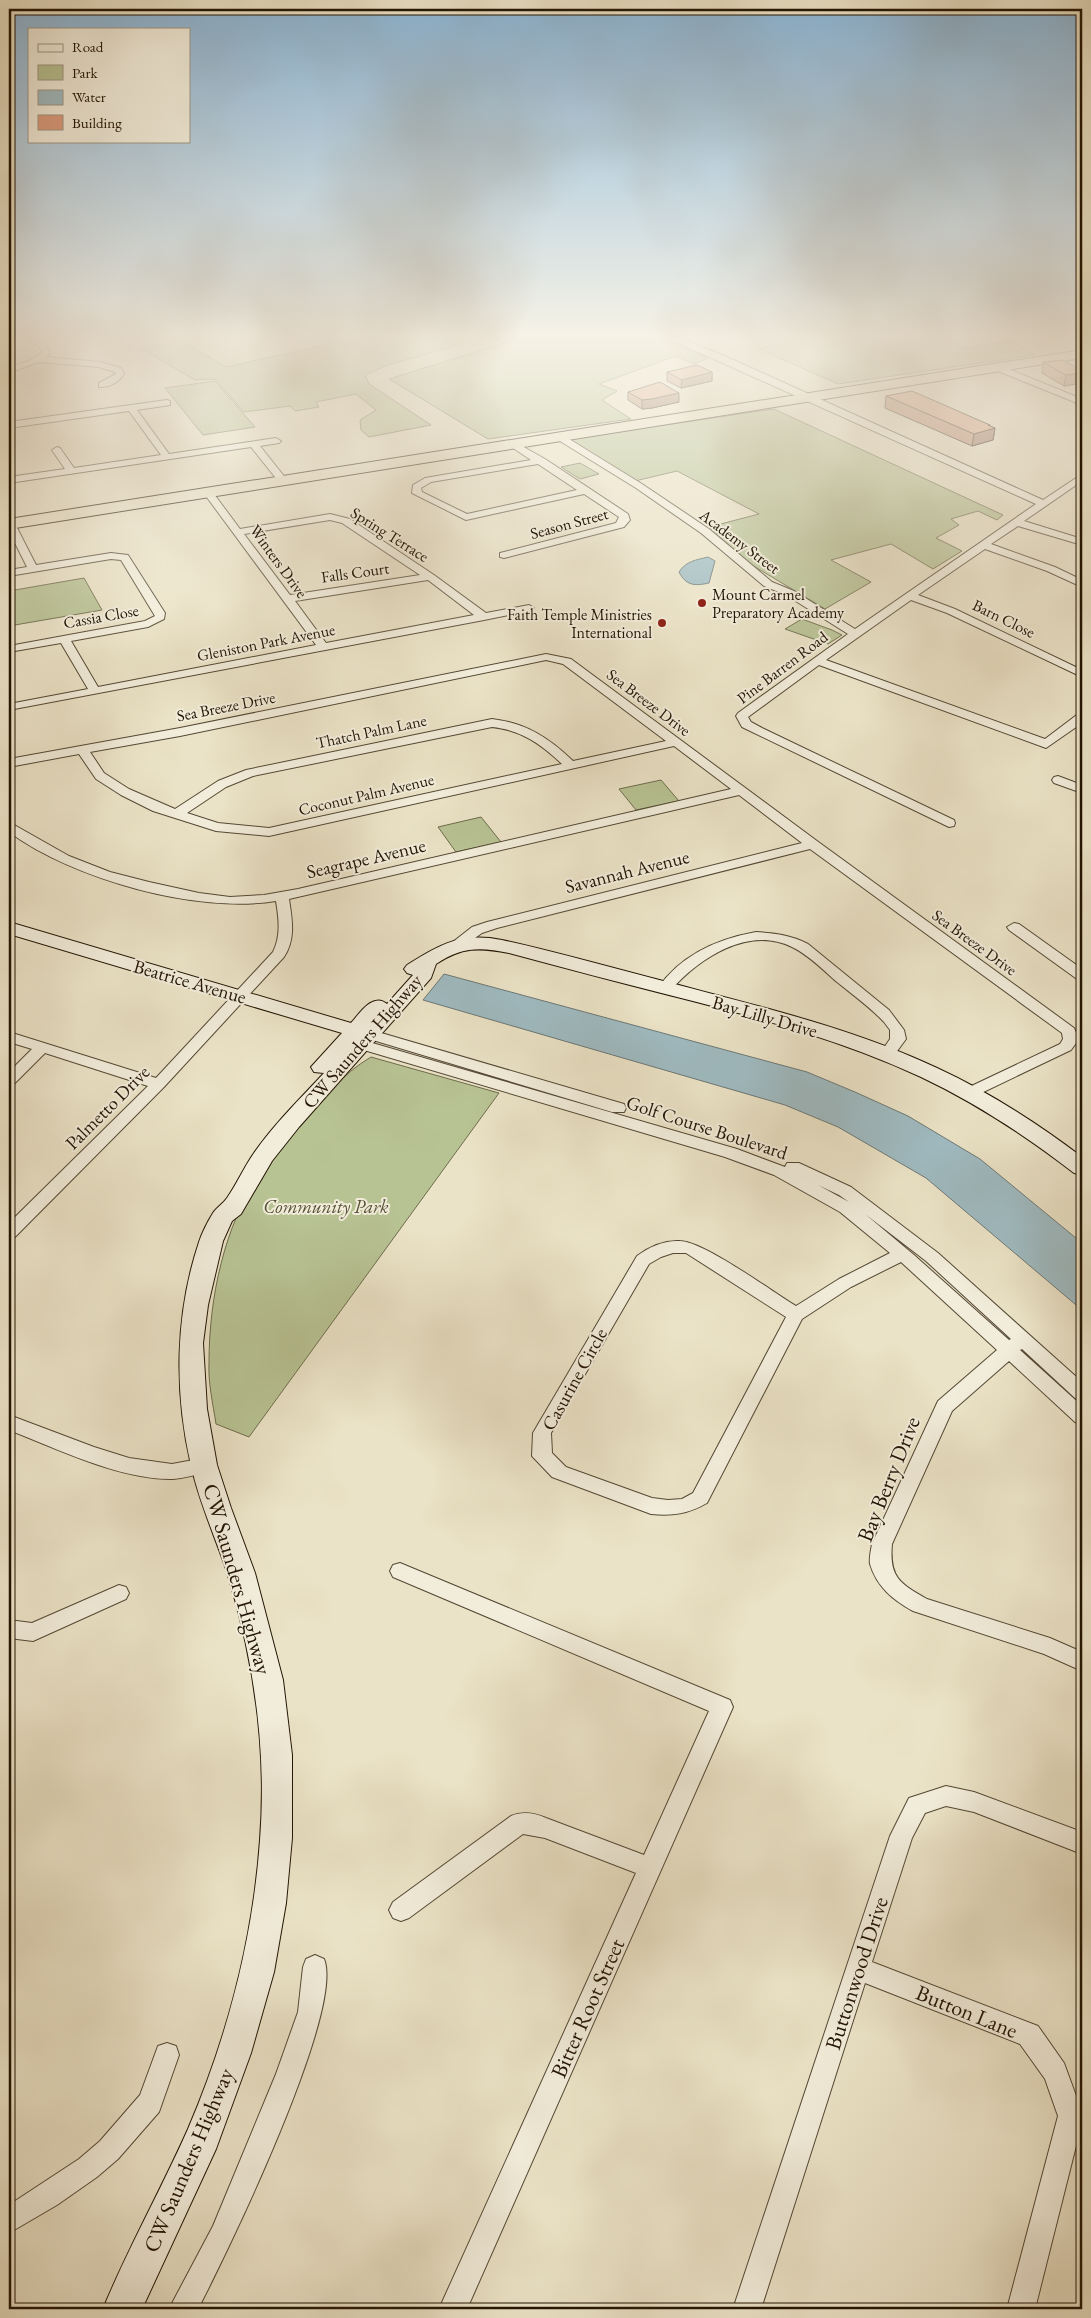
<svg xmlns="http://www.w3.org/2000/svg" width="1091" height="2318" font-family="'EB Garamond',serif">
  <rect width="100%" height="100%" fill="#ebe3c7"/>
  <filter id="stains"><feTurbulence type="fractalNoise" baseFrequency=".004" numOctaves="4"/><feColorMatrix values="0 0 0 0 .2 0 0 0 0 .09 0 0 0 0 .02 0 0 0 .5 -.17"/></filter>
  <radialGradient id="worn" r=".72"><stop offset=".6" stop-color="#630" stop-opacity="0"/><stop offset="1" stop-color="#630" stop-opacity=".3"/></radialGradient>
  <!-- green -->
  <path fill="#b8c394" stroke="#6d6c4c" d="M375 334H479L485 337 388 365 365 375 369 384 431 425 369 437 361 430 360 420 376 410 356 394 316 402 319 407 295 411 290 406 244 412 215 379 195 380 142 349 183 341 226 367Z
    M533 334H650L708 358 694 364 676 356 599 384 617 391 602 400 631 419 488 439 389 379Z
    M804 334H940L965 348 1011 341 1035 355 838 384 759 349Z
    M215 381 255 427 203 435 165 388Z
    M774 409 1003 515 997 520 978 511 951 519 959 525 936 538 962 551 933 569 891 544 831 560 871 582 825 609 747 562 709 527 759 514 677 471 635 481 570 439Z
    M580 463 599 474 580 479 561 467Z
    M84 578 102 610 9 626V591Z
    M802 619 832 630 842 635 828 644 785 629Z
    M661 780 679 801 636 810 619 789Z
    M481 817 501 842 456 852 438 827Z
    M371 1057 499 1093 249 1437 216 1424C213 1404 208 1383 209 1363 209 1298 224 1226 261 1171 272 1155 288 1140 301 1125 322 1099 342 1074 371 1057Z"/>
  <!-- water -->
  <path fill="#9fbbc2" stroke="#6d7876" d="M708 557 715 561 709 583C695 586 686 586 679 572 686 561 696 560 708 557Z
    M444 974 807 1072 855 1092 908 1116 980 1159 1082 1243V1310L926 1178 838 1127 785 1105 423 1000Z"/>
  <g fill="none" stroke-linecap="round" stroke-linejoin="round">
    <defs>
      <path id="minor" d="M22 334C35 333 45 341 50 353L46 357 100 362 121 368 124 374C119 382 109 388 99 387V383L116 374 115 372 99 367 39 362 9 373V367L29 361 42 352 39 346Z
        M487 334H497L502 336 521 334 501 341Z
        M658 334H669L727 357 1043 500 1082 474V481L1024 521 1082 539V545L1018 526 991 544 1055 567 1082 580V587L1047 571 985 549 918 595 955 609 1082 670V677L947 613 911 600 826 660 1045 739 1078 714 1082 713V723L1046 748 819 665 748 717 751 722 762 728 954 820 955 823 954 826 949 827 742 727 736 716 738 713 848 634 786 595 764 586 701 533 636 488 555 438V434H561L642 484 709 529 772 582 794 591 855 629 1036 504Z
        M710 334H741C734 338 717 338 710 334Z
        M993 365H999L1082 399V405L993 369Z
        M167 400 170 401V405L137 410 169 454 276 438 281 441 279 443 260 446 287 480 285 482H279L251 447 9 483V477L65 469 52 450 57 447 60 448 74 468 161 455 129 411 9 428V422Z
        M513 441 545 459 628 514 630 520 624 527 504 558 500 557V553L616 523 619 517 584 494 466 520 412 493 413 485 425 478 531 460 510 446V442ZM538 464 577 490 467 514 422 492 421 488 431 482Z
        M208 489 211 490 240 529 330 514 350 519 434 575 486 613 529 605 534 608 529 611 484 620 9 710V704L88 689 61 643 9 652V646L145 621 155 616 121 560 111 559 9 576V570L27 567 9 531 10 521 15 524 36 565 111 553 128 555 165 613 164 619 148 627 71 641 98 687 316 645 203 492ZM330 520 342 523 420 575 290 595 244 534ZM428 580 474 615 326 643 295 601Z
        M546 654 571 659 817 841 1074 1028 1079 1039 1071 1050 975 1096H963L961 1093 963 1090 1060 1044 1063 1039 1062 1033 810 849 497 928 482 933 461 948H451L449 945 472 927 487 922 802 843 739 795 289 899C292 919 296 939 284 957L164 1087 15 1237 9 1239V1223L148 1086 45 1053 14 1084 9 1086V1072L32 1049 9 1042V1032L156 1078 273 952C281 936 279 919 276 901 197 914 73 879 9 832V822L69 856 110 872 149 882 199 893 230 897 264 895 298 889 731 789 674 746 269 836 216 831 153 811 121 795 96 779 79 754 9 767V759L180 728ZM546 660 563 664 666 741 573 761C549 738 526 723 492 719L246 770 218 781 175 809 129 789 104 773 90 752 180 736ZM492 727C521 730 541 744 562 764L269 828 218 823 187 813 226 787 253 776Z
        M1058 776 1082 785V793L1054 783 1052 780 1054 777Z
        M1014 923 1019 924 1082 969V980L1077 979 1009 930 1007 927Z
        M756 932C774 933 791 935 808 944L889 1010 904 1030 906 1039 892 1058H882L879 1055 890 1039V1030L884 1022C870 1007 853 995 837 982 823 970 809 955 792 947 748 925 698 959 670 991H660L658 988C681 955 717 939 756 932Z
        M371 1030 624 1104 626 1108 624 1112H612L366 1038 363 1035 366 1032Z
        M362 1040 737 1149 785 1167 787 1163H799L851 1187 938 1253 1082 1382V1400L1075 1398 1022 1349 1020 1350 1082 1406V1424L1075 1422 1009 1361 952 1411 892 1544C889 1577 899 1583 927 1599L1050 1638 1082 1652V1671L1044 1654 913 1611C893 1600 877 1587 870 1564 869 1558 871 1550 872 1544L938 1401 997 1350 901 1262 851 1287 802 1319 707 1503C688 1514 673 1516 651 1514L552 1477 532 1456 533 1433 637 1256C649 1247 664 1240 680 1241 705 1242 771 1291 796 1306L839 1279 890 1253 840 1212 774 1175 725 1157 357 1048 354 1045 357 1042ZM818 1185 839 1195 849 1202ZM865 1214 926 1261 1011 1339 1009 1340 914 1255ZM673 1253H686L786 1317 693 1493 682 1499 668 1500 652 1498 566 1467 552 1453 551 1433 649 1264 661 1257Z
        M9 1415 94 1447 129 1458 172 1464 204 1458 211 1460 214 1465 211 1470C199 1474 186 1478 173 1479 120 1480 58 1449 9 1430Z
        M400 1563 730 1700 733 1707 467 2309H439L636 1873 545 1838 523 1834 409 1918 401 1921 393 1918 389 1910 393 1902 511 1816C523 1811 534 1813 546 1818L644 1855 709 1711 393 1577 390 1571 393 1565Z
        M119 1585 126 1587 129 1593 126 1599 33 1641 9 1638V1620L32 1623Z
        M946 1786 974 1792 1082 1832V1854L974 1812 946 1806 925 1813 912 1838 872 1962 1038 2026 1064 2063 1082 2112V2122L1035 2309H1007L1058 2116 1045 2079 1020 2044 865 1983 761 2309H733L890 1836 909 1798Z
        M315 1955 324 1959C345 2010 227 2253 198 2309H169L213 2226 276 2074 298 2012 303 1967 306 1959Z
        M167 2043 176 2046 179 2055 159 2112 118 2159 97 2177 57 2205 9 2233V2205L79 2159 100 2141 140 2095 158 2046Z"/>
      <path id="secondary" d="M9 922 351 1023C360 1013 373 992 387 1004L413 975 407 973 404 969 407 965C441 944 461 932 502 940 557 952 612 968 667 982 758 1006 852 1028 937 1068 989 1092 1037 1123 1082 1157V1175L1074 1173C1026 1136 976 1103 921 1077 843 1041 760 1018 677 997 621 983 565 968 509 953 479 947 462 947 436 964L431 978 299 1127 272 1161 241 1214 232 1221 223 1241 208 1305 203 1343 207 1409 217 1465 231 1508 255 1573 283 1680 292 1755V1838L286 1903 274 1972 251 2053 216 2149 142 2309H103C128 2248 161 2190 188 2129 227 2038 253 1939 260 1840 267 1750 254 1659 227 1572 215 1536 199 1502 191 1465 174 1392 175 1314 199 1242 202 1233 208 1221 213 1213 217 1207 223 1204 227 1198 237 1184 244 1167 254 1153 274 1124 300 1099 324 1073L314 1072 311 1067 342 1033 9 934Z"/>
      <path id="trunk" d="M1082 350V358L9 529V519Z"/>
    </defs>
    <!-- minor casing -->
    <use href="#minor" stroke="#544834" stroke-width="2"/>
    <!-- secondary casing -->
    <use href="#secondary" stroke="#221403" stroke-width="2"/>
    <!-- trunk casing -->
    <use href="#trunk" stroke="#221403" stroke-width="2"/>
    <!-- minor -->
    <use href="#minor" fill="#f2eddb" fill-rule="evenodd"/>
    <!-- secondary -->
    <use href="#secondary" fill="#f2eddb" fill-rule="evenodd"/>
    <!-- trunk -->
    <use href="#trunk" fill="#ebe3c7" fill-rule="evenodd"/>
  </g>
  <!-- wall -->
  <path fill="#bd876d" stroke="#221403" d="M1043 362 1082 370V383L1064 386 1042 373Z
    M667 372H712V381L681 388 667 381Z
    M628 392 679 402 652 408 642 409 628 400Z
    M886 396 989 426 995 428 993 440 972 446 885 408Z"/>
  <!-- shaded-wall -->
  <path fill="#9a6e59" stroke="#221403" d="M712 372V381L681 388 682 380Z
    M1082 373V383L1064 386 1066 375Z
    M679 393V402L652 408 642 409V400Z
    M988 425H990L989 430 995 428 993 440 972 446 974 434Z"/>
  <!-- building -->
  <path fill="#dc9d7f" stroke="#221403" d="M1062 360 1082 370V373L1066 375 1043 362Z
    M697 365 712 372 682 380 667 372Z
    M660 382 679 393 652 399 642 400 628 392Z
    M912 391 990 425H988L995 428 974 434 886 396Z"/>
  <!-- sky -->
  <linearGradient id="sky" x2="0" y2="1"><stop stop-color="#8bb7d9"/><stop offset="0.51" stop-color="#f6f2e6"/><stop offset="1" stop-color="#f6f2e6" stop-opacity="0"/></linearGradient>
  <rect width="1091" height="658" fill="url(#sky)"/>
  <!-- markers -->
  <g fill="#8f2418" stroke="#f2eddb" stroke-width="2">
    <circle cx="702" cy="603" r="5"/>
    <circle cx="662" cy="623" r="5"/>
  </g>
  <g text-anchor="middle" stroke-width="4" stroke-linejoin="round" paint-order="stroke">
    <!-- far-street labels -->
    <g font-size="16" fill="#221403" stroke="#f2eddb">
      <text transform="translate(569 523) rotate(-15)" y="6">Season Street</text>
      <text transform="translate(390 534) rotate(32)" y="6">Spring Terrace</text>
      <text transform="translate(740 541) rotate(37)" y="6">Academy Street</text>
      <text transform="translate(279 561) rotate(54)" y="6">Winters Drive</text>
      <text transform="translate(355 572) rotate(-8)" y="6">Falls Court</text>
      <text transform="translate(101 616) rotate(-10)" y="6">Cassia Close</text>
      <text transform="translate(1004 618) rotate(26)" y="6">Barn Close</text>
      <text transform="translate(266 642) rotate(-11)" y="6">Gleniston Park Avenue</text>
      <text transform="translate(782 667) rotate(-37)" y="6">Pine Barren Road</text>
      <text transform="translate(649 702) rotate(37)" y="6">Sea Breeze Drive</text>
      <text transform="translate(226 706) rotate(-11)" y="6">Sea Breeze Drive</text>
      <text transform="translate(371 731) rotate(-12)" y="6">Thatch Palm Lane</text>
      <text transform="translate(366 794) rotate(-13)" y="6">Coconut Palm Avenue</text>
      <text transform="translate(975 942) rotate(36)" y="6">Sea Breeze Drive</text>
    </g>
    <!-- far-poi labels -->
    <g font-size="16" fill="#221403" stroke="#f2eddb" text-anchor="start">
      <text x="712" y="600">Mount Carmel<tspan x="712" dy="18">Preparatory Academy</tspan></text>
      <text x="652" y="620" text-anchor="end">Faith Temple Ministries<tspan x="652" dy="18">International</tspan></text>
    </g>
    <!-- street labels -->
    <g font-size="19" fill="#221403" stroke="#f2eddb">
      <text transform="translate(366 858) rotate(-13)" y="7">Seagrape Avenue</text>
      <text transform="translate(627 871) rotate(-14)" y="7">Savannah Avenue</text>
      <text transform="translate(190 981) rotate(16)" y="7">Beatrice Avenue</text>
      <text transform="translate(765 1016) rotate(16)" y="7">Bay Lilly Drive</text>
      <text transform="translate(362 1041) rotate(-49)" y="7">CW Saunders Highway</text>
      <text transform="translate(107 1107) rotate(-45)" y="7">Palmetto Drive</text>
      <text transform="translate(707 1127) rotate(18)" y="7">Golf Course Boulevard</text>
      <text transform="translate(574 1379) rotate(-61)" y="7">Casurine Circle</text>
    </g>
    <!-- park labels -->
    <g font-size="19" font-style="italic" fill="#565136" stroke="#f2eddb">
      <text x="326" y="1213">Community Park</text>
    </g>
    <!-- near-street labels -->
    <g font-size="22" fill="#221403" stroke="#f2eddb">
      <text transform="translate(888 1479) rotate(-68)" y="8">Bay Berry Drive</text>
      <text transform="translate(238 1579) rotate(74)" y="8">CW Saunders Highway</text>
      <text transform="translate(856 1973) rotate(-72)" y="8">Buttonwood Drive</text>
      <text transform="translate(587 2008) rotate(-66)" y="8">Bitter Root Street</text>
      <text transform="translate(967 2011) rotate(22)" y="8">Button Lane</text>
      <text transform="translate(188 2160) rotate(-67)" y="8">CW Saunders Highway</text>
    </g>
  </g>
  <!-- margin -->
  <rect width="1091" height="2318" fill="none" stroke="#ebe3c7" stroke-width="30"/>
  <rect x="10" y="10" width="1071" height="2298" fill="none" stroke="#221403" stroke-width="2.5"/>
  <rect x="15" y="15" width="1061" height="2288" fill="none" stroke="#221403"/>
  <!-- legend -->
  <rect x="28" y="28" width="162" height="115" fill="#f2eddb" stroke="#9f9685"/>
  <rect x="38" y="44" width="25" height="8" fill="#f2eddb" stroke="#9f9685"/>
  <text x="72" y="52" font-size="15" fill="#221403">Road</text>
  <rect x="38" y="65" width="25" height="15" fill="#b8c394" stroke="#9f9685"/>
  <text x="72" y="78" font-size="15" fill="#221403">Park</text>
  <rect x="38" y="90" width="25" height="15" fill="#9fbbc2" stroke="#9f9685"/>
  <text x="72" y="102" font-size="15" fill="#221403">Water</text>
  <rect x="38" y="115" width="25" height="15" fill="#dc9d7f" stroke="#9f9685"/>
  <text x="72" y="128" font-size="15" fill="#221403">Building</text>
  <rect width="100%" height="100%" filter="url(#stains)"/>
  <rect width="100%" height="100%" fill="url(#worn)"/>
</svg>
